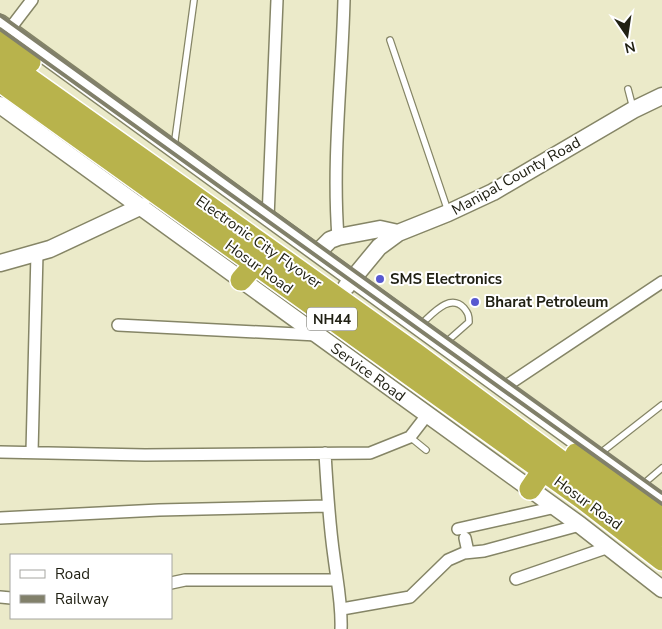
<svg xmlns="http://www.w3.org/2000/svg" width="662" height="629" font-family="'Nunito Sans',sans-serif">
  <rect width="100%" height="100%" fill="#ebeac9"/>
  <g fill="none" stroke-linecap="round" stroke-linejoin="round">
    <defs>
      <path id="lane" d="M390 40 448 211
        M628 89 633 108
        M174 147 194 0
        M420 325C431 316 449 292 464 308 468 313 469 315 469 322L444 344
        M410 437 426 450
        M598 455 662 405
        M641 486 662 468"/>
      <path id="street" d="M9 30 32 0
        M268 218 277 0
        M338 237C332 158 342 79 344 0
        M118 325 317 335
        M503 388 662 282
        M0 452 145 455 370 453 410 437 427 415
        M32 452 37 253
        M325 453C327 488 329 522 334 557 337 581 342 604 341 629
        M0 518 159 510 327 506
        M458 529 556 507
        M465 538 468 552
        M516 579 609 547
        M171 583 185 580H337
        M0 597 11 598
        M342 609 410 597 448 560 464 553 484 551 580 525"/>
      <path id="secondary" d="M0 23 662 504
        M0 105 580 525 662 589
        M317 253 330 240 338 237 380 229 398 233
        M0 263 50 249 142 206
        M346 287 379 247 398 233 448 213 493 192 633 110 662 96"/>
      <path id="highway" d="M0 40 30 62
        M0 58 415 353 662 536
        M0 81 583 499 662 560
        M241 280 255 264
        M576 454 662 518
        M530 489 543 470"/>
    </defs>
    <!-- lane casing -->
    <use href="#lane" stroke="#858566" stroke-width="8"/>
    <!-- street casing -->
    <use href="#street" stroke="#858566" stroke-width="14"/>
    <!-- secondary casing -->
    <use href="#secondary" stroke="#858566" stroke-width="19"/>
    <!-- highway casing -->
    <use href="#highway" stroke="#fff" stroke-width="24"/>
    <!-- lane -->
    <use href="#lane" stroke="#fff" stroke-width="5.5"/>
    <!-- street -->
    <use href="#street" stroke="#fff" stroke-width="11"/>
    <!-- secondary -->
    <use href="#secondary" stroke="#fff" stroke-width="16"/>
    <!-- highway -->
    <use href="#highway" stroke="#b8b34c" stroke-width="21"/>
    <!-- rail -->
    <path stroke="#81806a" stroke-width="4" d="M0 15 662 493
      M0 29 662 504"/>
  </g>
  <!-- markers -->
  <g fill="#5859d0" stroke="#fff" stroke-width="2">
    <circle cx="380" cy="279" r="5"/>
    <circle cx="475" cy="302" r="5"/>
  </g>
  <g text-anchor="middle" stroke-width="4" stroke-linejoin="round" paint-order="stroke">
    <!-- shield labels -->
    <rect fill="#fff" stroke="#63635a" stroke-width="1" x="307" y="307.5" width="50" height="23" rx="4"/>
    <g font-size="14" font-weight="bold" fill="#202013">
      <text x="332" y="324">NH44</text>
    </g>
    <!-- street labels -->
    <g font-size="15" fill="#202013" stroke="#fff">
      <text transform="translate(516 176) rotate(-29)" y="5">Manipal County Road</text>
      <text transform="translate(259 242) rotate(35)" y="5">Electronic City Flyover</text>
      <text transform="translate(259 267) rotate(36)" y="5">Hosur Road</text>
      <text transform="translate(368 372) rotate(36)" y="5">Service Road</text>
      <text transform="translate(588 503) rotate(36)" y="5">Hosur Road</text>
    </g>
    <!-- poi labels -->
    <g font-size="15" font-weight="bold" fill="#202013" stroke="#fff" text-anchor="start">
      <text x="390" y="284">SMS Electronics</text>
      <text x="485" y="307">Bharat Petroleum</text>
    </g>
  </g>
  <!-- legend -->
  <rect x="10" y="554" width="162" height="65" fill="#ffffff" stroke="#a6a6a1"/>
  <rect x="20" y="570" width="25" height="8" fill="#ffffff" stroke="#a6a6a1"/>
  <text x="55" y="579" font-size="15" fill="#202013">Road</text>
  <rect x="20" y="595" width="25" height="8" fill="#81806a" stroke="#a6a6a1"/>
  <text x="55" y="604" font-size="15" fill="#202013">Railway</text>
  <!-- north arrow -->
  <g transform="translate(627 35) rotate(167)" stroke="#ffffff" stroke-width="4" paint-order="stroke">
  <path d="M0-4L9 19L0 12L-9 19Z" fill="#202013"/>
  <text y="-8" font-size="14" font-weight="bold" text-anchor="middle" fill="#202013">N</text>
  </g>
</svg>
